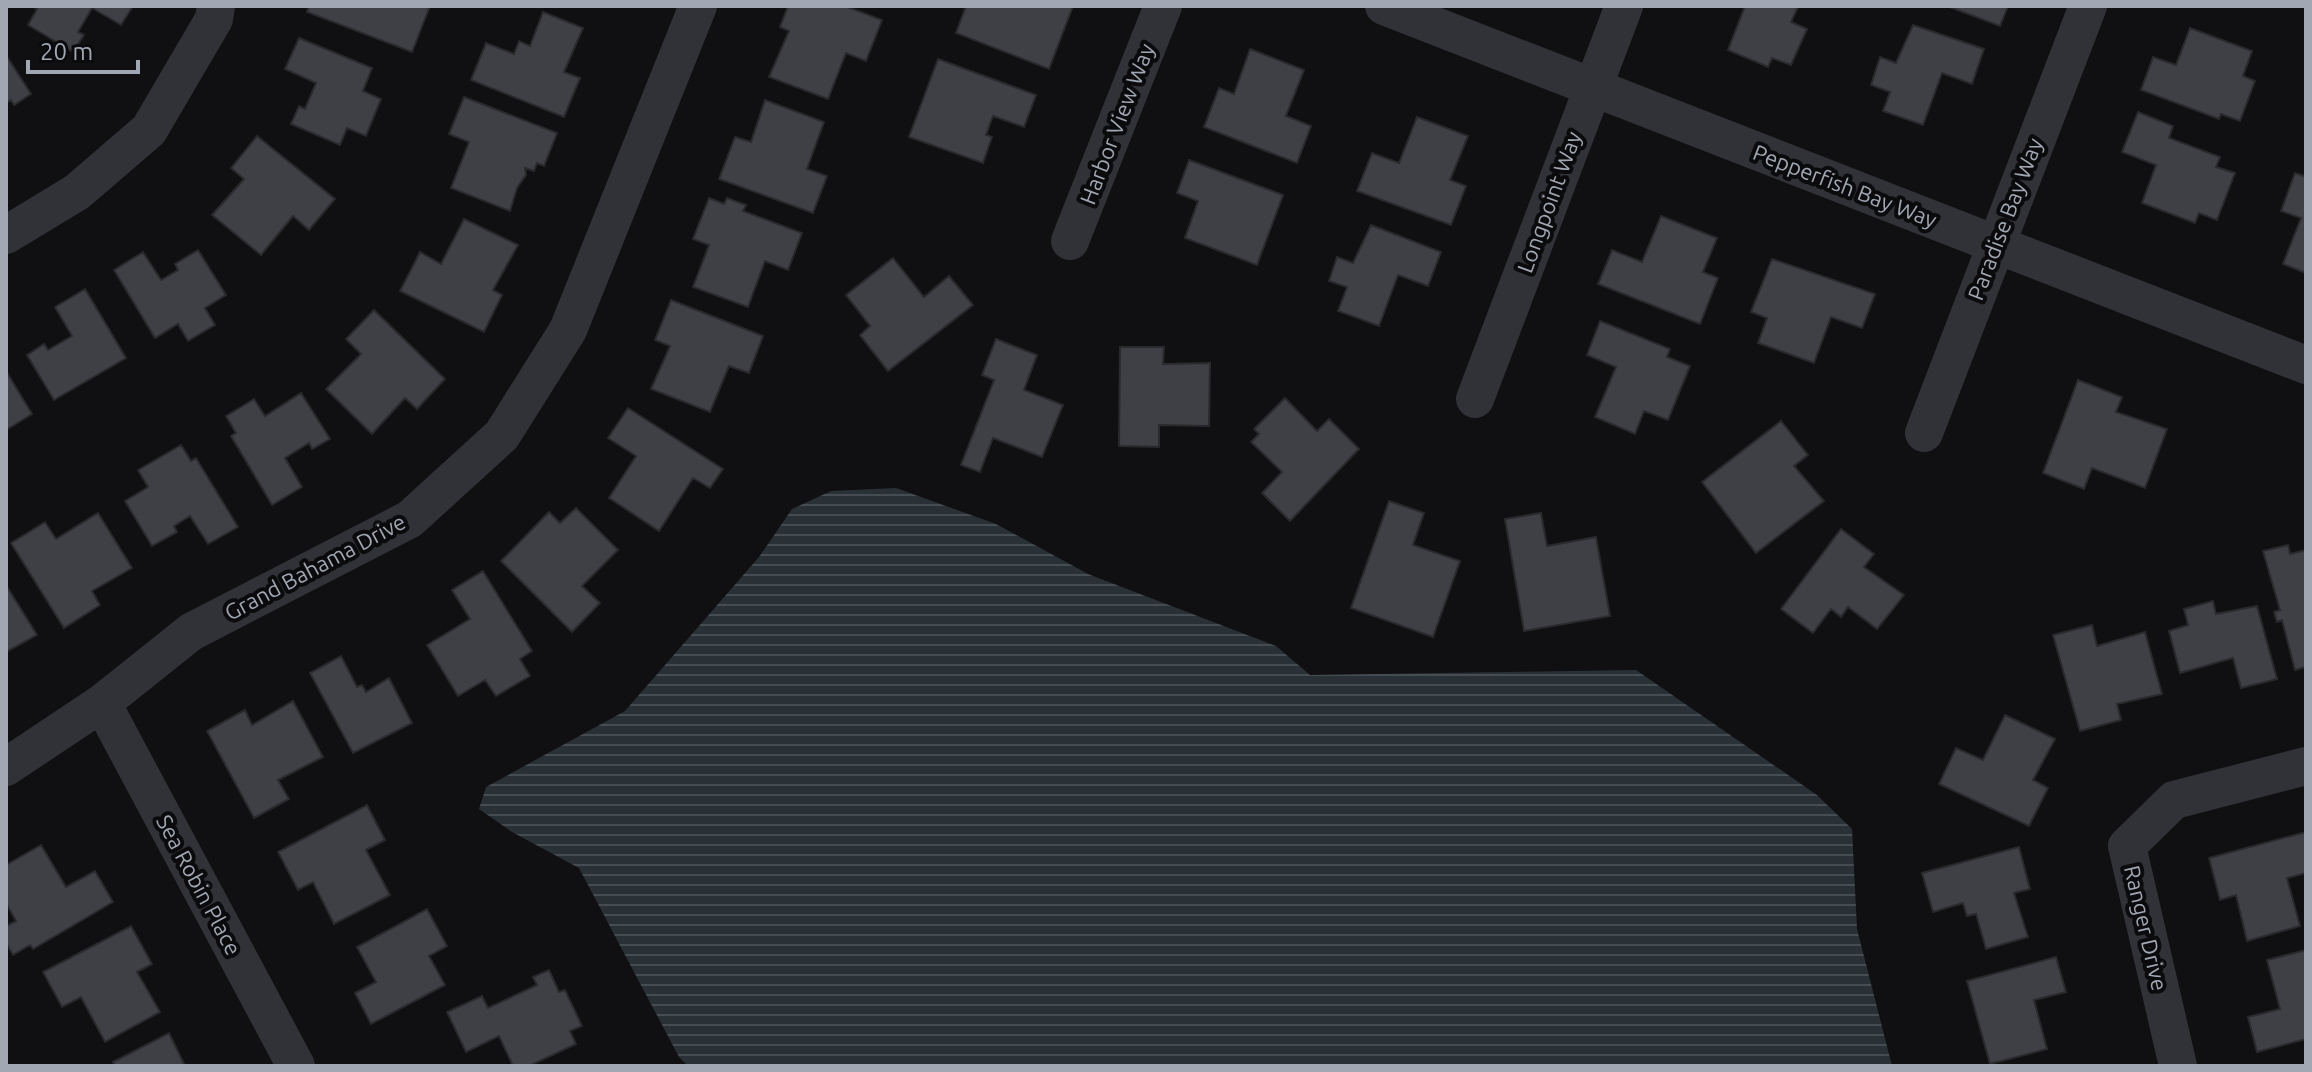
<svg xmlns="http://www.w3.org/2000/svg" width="2312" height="1072" font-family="Ubuntu,sans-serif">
  <defs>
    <pattern id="water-rules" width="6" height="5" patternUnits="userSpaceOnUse" patternTransform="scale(2)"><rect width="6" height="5" fill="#293137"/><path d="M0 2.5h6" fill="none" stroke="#454c52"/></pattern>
  </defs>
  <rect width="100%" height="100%" fill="#101012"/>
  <!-- water -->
  <path fill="url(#water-rules)" d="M896 488 996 524 1088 574 1276 646 1310 675 1636 670 1817 795 1852 829 1857 929 1892 1066H688L679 1057 579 868 512 832 479 809 486 787 625 711 759 557 792 509 831 491Z"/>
  <!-- building -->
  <path fill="#3f4045" stroke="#2a2a2e" stroke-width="2" d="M32 6H133L121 25 92 8 78 32 84 35 73 52 28 25 37 9Z
    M309 6H430L412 52 307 12Z
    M788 6H845L882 20 866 61 846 53 828 99 769 77 789 31 780 27Z
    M966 6 998 7 1073 6 1049 69 956 33Z
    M1745 6 1798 7 1791 22 1807 29 1791 65 1772 58 1768 67 1728 50Z
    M1947 6H2008L2000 26Z
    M543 12 583 28 564 72 580 78 564 117 471 80 486 43 514 54 519 41 530 46Z
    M1913 25 1984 49 1972 84 1942 73 1923 125 1883 111 1890 92 1871 85 1880 57 1896 63Z
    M2190 28 2252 51 2243 76 2255 81 2240 121 2221 114 2219 119 2141 90 2153 57 2176 65Z
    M299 38 372 68 363 91 381 99 366 136 347 128 340 145 291 124 299 106 305 109 316 83 285 69Z
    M1250 49 1304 70 1286 116 1311 126 1297 163 1204 127 1219 88 1234 94Z
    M6 55 31 94 14 105 11 100 6 103Z
    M938 59 1036 95 1024 127 993 116 986 135 992 137 983 163 909 137Z
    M464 97 557 133 544 166 537 163 534 171 525 168 526 175 517 188 510 211 451 188 469 142 449 134Z
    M765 100 824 122 807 169 827 176 813 213 719 179 735 137 751 142Z
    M2138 112 2173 126 2169 138 2220 157 2216 167 2235 173 2217 220 2199 213 2195 223 2142 203 2156 165 2122 152Z
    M1417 117 1468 136 1450 180 1466 186 1451 225 1357 191 1372 153 1399 163Z
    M257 136 335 199 309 230 293 216 261 255 212 215 244 179 231 168Z
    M1189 160 1283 195 1257 265 1185 238 1198 201 1177 193Z
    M2295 173 2306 177V273L2283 264 2301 218 2281 211Z
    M709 198 724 204 727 198 746 205 743 211 802 233 788 270 765 261 748 307 693 287 709 245 693 239Z
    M1661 216 1717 238 1703 272 1718 278 1700 324 1598 284 1612 250 1642 262Z
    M464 219 518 245 493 290 502 295 484 332 400 291 420 252 441 264Z
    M1371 225 1441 252 1428 286 1398 275 1379 326 1338 311 1347 287 1329 281 1337 257 1353 263Z
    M198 250 226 295 205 308 215 325 188 341 178 324 155 338 114 270 143 252 161 280 178 270 175 264Z
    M893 258 924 297 949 276 973 305 888 371 860 335 870 326 846 295Z
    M1772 259 1875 294 1862 328 1831 317 1814 363 1758 343 1767 318 1751 312Z
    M85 289 126 358 54 400 27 355 44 344 48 350 72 336 55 307Z
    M671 300 763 336 749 373 729 366 710 412 651 389 670 346 655 340Z
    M374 310 445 379 417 409 405 398 372 434 326 389 361 354 346 339Z
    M1600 321 1670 349 1667 357 1690 366 1668 420 1644 411 1635 434 1595 417 1616 367 1587 355Z
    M996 339 1037 355 1024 390 1063 405 1042 457 993 438 980 472 961 465 994 380 982 375Z
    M1120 347H1164L1163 364 1210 363 1209 426 1159 425V447L1119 446Z
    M6 371 32 414 6 430Z
    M2078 380 2122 397 2116 412 2167 429 2145 488 2092 468 2084 489 2043 473Z
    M301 393 330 439 312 449 309 443 285 458 302 487 272 505 231 436 236 433 226 416 254 399 265 416Z
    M1285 398 1317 431 1329 419 1359 449 1290 521 1262 493 1282 472 1251 442 1259 434 1254 429Z
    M628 408 723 469 710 488 693 478 659 531 609 498 636 456 608 438Z
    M1781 421 1808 455 1794 466 1824 501 1756 553 1702 482Z
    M181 445 191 461 196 458 238 527 208 544 190 516 174 526 177 532 152 546 125 501 148 487 138 470Z
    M1389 501 1424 513 1413 545 1460 561 1433 637 1351 608Z
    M576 508 618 550 582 586 600 603 572 632 501 561 549 512 560 523Z
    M98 513 132 568 92 591 100 605 64 628 11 543 45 522 56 539Z
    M1541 513 1547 546 1596 537 1610 616 1524 631 1505 519Z
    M1841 529 1874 554 1864 567 1904 595 1877 629 1848 607 1841 617 1831 609 1813 633 1781 609Z
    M2288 545 2290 554 2306 550V667L2295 670 2282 620 2277 622 2274 612 2280 610 2263 551Z
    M483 571 532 651 520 659 530 676 496 696 485 680 458 696 427 645 470 619 452 590Z
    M6 585 37 635 6 652Z
    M2213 601 2216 614 2257 606 2277 679 2241 688 2233 658 2180 673 2169 631 2188 625 2184 609Z
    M2092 625 2097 646 2145 632 2162 694 2117 704 2121 720 2080 731 2053 635Z
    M341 656 357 687 362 685 366 692 389 678 412 723 353 753 310 673Z
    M293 701 323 757 278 780 289 799 254 818 207 731 245 710 252 725Z
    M2005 715 2055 739 2033 780 2048 788 2029 826 1939 784 1956 748 1983 760Z
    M367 805 385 840 366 850 390 895 334 924 313 882 298 890 278 852Z
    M2306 832V873L2287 878 2300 926 2247 941 2236 895 2220 900 2209 858Z
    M41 845 66 887 95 871 113 902 33 949 30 945 13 955 6 943V926L16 921 6 903V865Z
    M2019 847 2030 889 2014 893 2028 937 1986 949 1976 914 1967 916 1963 903 1933 912 1922 873Z
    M427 909 447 946 429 956 445 985 371 1024 355 993 376 982 357 947Z
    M131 926 152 964 137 972 160 1012 105 1042 81 997 62 1007 43 972Z
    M2306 950V1039L2257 1052 2248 1017 2280 1009 2267 960Z
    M2056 957 2066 992 2034 1000 2047 1049 1990 1064 1967 981Z
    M549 970 559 992 565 990 582 1026 570 1031 576 1044 529 1066H513L499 1036 466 1052 447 1012 482 996 488 1008 537 985 533 977Z
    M169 1033 185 1066H115L113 1062Z"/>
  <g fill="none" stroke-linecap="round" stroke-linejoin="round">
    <!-- minor -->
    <path stroke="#313237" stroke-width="38" d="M1384 6 2306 365
      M6 235 77 192 149 130 214 19 216 6
      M1070 241 1163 6
      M1475 399 1624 6
      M1924 433 2088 6
      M102 703 296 1066
      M6 767 102 703 191 632 410 519 502 435 568 330 698 6
      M2178 1066 2127 846 2174 800 2306 766"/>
  </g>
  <g text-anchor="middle" stroke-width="8" stroke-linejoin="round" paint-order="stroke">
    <!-- street labels -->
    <g font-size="22" fill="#a1a7b3" stroke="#0b0b0d">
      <text transform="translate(1117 124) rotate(-69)" y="8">Harbor View Way</text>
      <text transform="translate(1845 186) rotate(21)" y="8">Pepperfish Bay Way</text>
      <text transform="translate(1549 202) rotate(-70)" y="8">Longpoint Way</text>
      <text transform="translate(2005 219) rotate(-69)" y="8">Paradise Bay Way</text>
      <text transform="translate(315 567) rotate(-28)" y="8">Grand Bahama Drive</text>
      <text transform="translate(199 885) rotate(62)" y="8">Sea Robin Place</text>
      <text transform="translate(2146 928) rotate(77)" y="8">Ranger Drive</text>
    </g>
  </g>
  <!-- border -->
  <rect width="2312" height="1072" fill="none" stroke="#a1a7b3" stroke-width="16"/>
  <!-- scale -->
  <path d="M28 60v12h110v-12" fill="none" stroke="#a1a7b3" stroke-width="4"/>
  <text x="40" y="60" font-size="24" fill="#a1a7b3" stroke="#0b0b0d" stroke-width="6" paint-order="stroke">20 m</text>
</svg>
